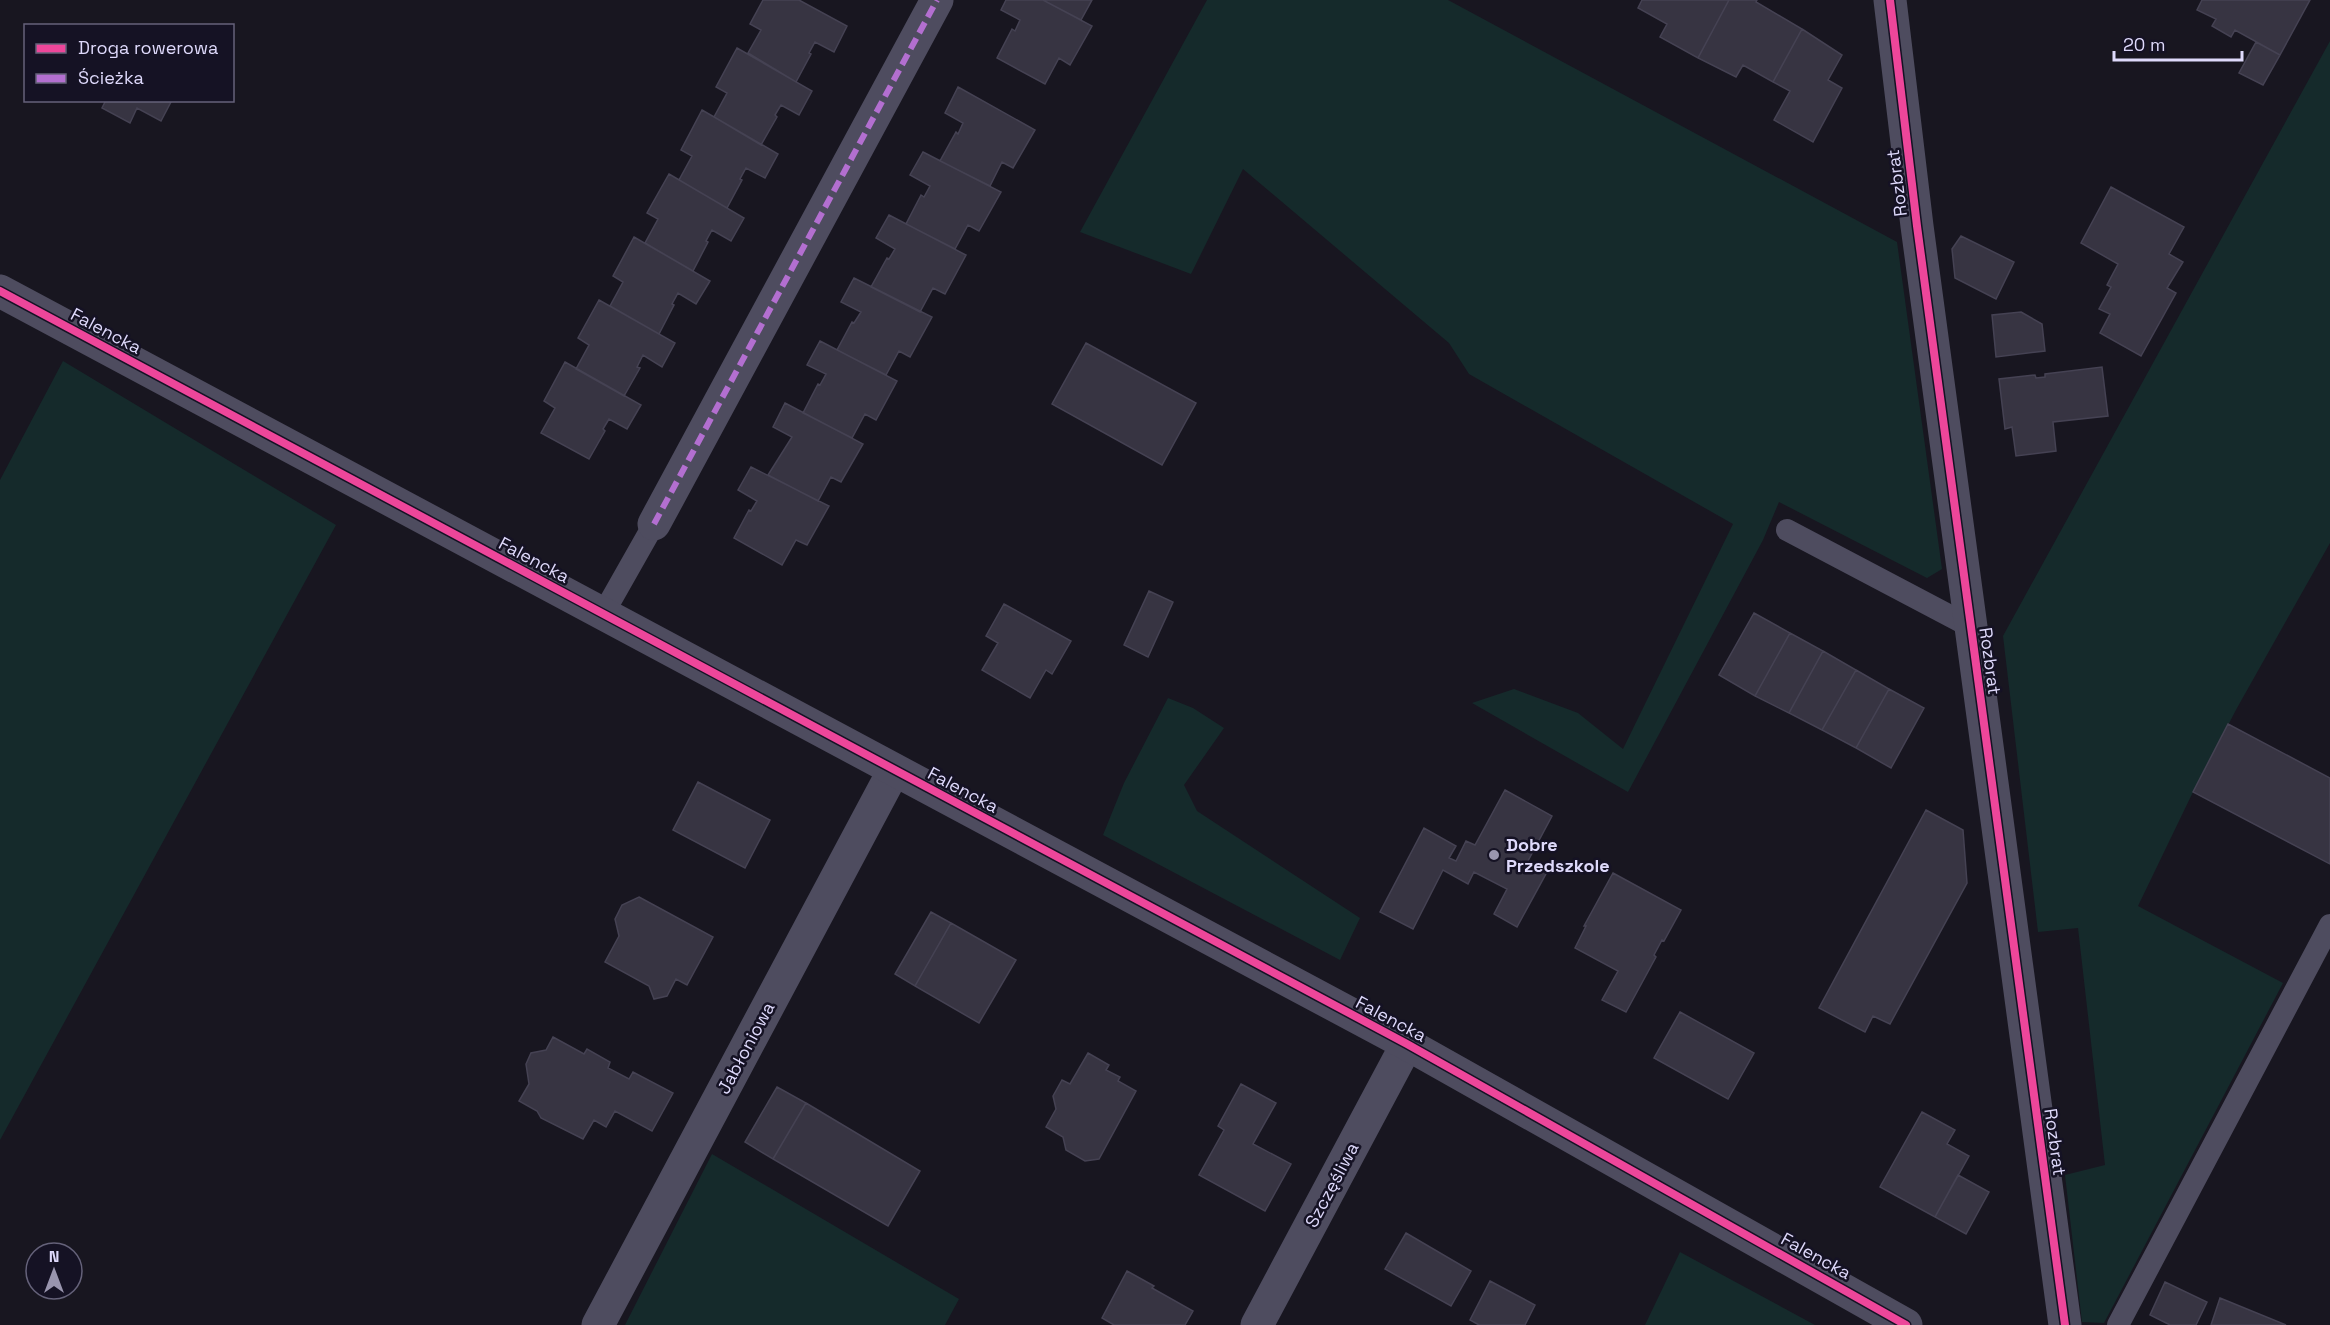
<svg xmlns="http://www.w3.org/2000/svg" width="2330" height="1325" font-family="'Space Grotesk',sans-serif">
  <rect width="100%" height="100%" fill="#181620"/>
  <!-- green -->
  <path fill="#152a2b" d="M1207 0H1448L1897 242 1942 569 1927 578 1779 502 1763 540 1628 792 1472 703 1514 689 1578 713 1623 749 1733 524 1469 374 1449 343 1243 169 1191 274 1080 232Z
    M2330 41V543L2237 708 2193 792 2138 906 2283 983 2104 1323 2082 1322 2065 1175 2105 1165 2078 928 2038 932 2003 636Z
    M63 361 336 525 0 1140V480Z
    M1168 698 1193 708 1224 728 1184 785 1197 811 1360 918 1340 960 1103 835 1124 783Z
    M712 1154 959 1299 945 1325H625Z
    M1680 1252 1815 1325H1645Z"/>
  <!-- building -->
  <path fill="#373442" stroke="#454253" stroke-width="1.5" d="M763 0H799L847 26 834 52 815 42 809 53 811 54 796 82 748 53 761 30 750 24Z
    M1006 0H1043L1092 26 1070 65 1059 58 1045 84 997 58 1012 29 1015 31 1020 20 1001 10Z
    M1043 0H1092L1081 20Z
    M1642 0H1729L1698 58 1660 37 1667 24 1638 8Z
    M1729 0H1757L1756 2 1802 29 1773 82 1743 65 1736 77 1698 58Z
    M2202 0H2310L2280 55 2235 30 2231 37 2212 26 2216 19 2197 10Z
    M1802 29 1842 55 1828 80 1842 88 1813 142 1774 120 1790 91 1773 82Z
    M2256 42 2280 55 2263 85 2239 73Z
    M737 48 812 91 799 115 781 105 775 115 777 117 761 145 714 117 727 93 716 87Z
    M958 87 1035 130 1013 168 1002 162 990 186 940 161 956 132 958 134 963 123 945 113Z
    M106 100H172L161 121 137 108 130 123 102 108Z
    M702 110 778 154 765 178 746 168 740 179 742 180 727 208 679 180 692 156 681 150Z
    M923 152 1001 192 979 231 968 225 955 249 906 224 921 195 924 197 930 186 910 175Z
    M669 174 744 218 731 241 712 230 706 241 708 242 693 271 645 243 658 219 647 213Z
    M2111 187 2184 227 2169 254 2183 262 2167 288 2176 293 2141 356 2100 333 2110 314 2099 309 2111 287 2107 285 2118 264 2081 243Z
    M889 215 966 255 945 294 933 288 920 312 871 287 887 258 889 259 895 249 876 238Z
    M1961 236 2014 262 1996 299 1955 278 1952 249Z
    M634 237 710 281 696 304 678 293 672 304 674 305 659 334 610 306 623 282 613 276Z
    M854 278 932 317 910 357 899 351 886 375 837 350 852 322 854 323 861 312 841 302Z
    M599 300 675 343 662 367 643 355 637 367 640 368 624 396 576 369 589 345 578 338Z
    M2021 312 2042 324 2045 351 1996 357 1992 315Z
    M820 341 897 381 876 420 865 414 852 438 803 413 818 384 820 385 826 374 807 365Z
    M1086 343 1196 403 1162 465 1052 404Z
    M565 362 641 405 627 429 609 419 603 429 605 431 589 459 541 433 555 408 544 401Z
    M2102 367 2108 416 2053 422 2056 451 2016 456 2012 427 2005 429 1999 379 2035 375 2036 378 2045 377V374Z
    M785 403 863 444 841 482 831 477 818 501 768 475 792 437 773 427Z
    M751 467 829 506 807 545 796 540 782 565 734 538 749 510 751 511 757 501 738 490Z
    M1149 591 1173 602 1148 657 1124 645Z
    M1004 604 1071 641 1052 674 1046 670 1030 698 982 670 998 643 986 636Z
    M1754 613 1790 633 1755 696 1719 675Z
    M1790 633 1823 651 1789 713 1755 696Z
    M1823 651 1856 670 1822 730 1789 713Z
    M1856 670 1889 689 1856 748 1822 730Z
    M1889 689 1924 708 1891 768 1856 748Z
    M2228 724 2330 778V864L2193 792Z
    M698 782 770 820 745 868 673 830Z
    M1505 790 1552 816 1528 861 1547 872 1517 927 1494 914 1507 889 1474 872 1468 884 1443 870 1413 929 1380 912 1424 828 1456 846 1449 858 1456 861 1466 841 1475 845Z
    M1926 810 1963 830 1967 883 1890 1024 1873 1016 1865 1032 1819 1008Z
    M1613 873 1681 910 1664 941 1662 940 1654 955 1656 957 1626 1012 1602 1000 1618 971 1575 948 1586 926H1584Z
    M639 897 713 937 687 985 676 979 667 996 654 999 649 986 605 962 619 936 615 919 622 905Z
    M931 912 951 923 915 986 895 974Z
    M951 923 1016 960 979 1023 915 986Z
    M1680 1012 1754 1053 1728 1099 1654 1058Z
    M553 1037 584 1054 587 1049 610 1062 608 1068 629 1079 633 1072 673 1093 652 1131 615 1111 606 1127 594 1120 583 1139 541 1118 537 1111 519 1101 529 1084 526 1064 531 1053 546 1050Z
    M1088 1053 1109 1065 1106 1070 1120 1077 1118 1081 1136 1091 1099 1159 1085 1161 1066 1150 1063 1137 1046 1127 1056 1109 1053 1096 1062 1080 1070 1084Z
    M1241 1084 1276 1103 1253 1144 1291 1164 1265 1211 1199 1175 1224 1130 1218 1126Z
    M777 1087 806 1103 773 1159 745 1142Z
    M806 1103 920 1171 888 1226 773 1159Z
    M1922 1112 1955 1130 1947 1144 1969 1156 1935 1217 1880 1187Z
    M1958 1175 1989 1192 1966 1234 1935 1217Z
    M1406 1233 1471 1271 1451 1306 1385 1269Z
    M1127 1271 1154 1286 1152 1288 1193 1311 1185 1325H1114L1102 1318Z
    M1490 1281 1535 1305 1525 1325H1479L1470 1320Z
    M2165 1282 2207 1302 2196 1325H2170L2150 1315Z
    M2220 1298 2286 1325H2211Z"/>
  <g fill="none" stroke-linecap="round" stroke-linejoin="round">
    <!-- service -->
    <path stroke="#4e4c5f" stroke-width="22" d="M1787 530 1971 627
      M603 614 654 524
      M2118 1325 2330 925"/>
    <!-- minor -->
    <path stroke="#4e4c5f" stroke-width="33" d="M1890 0 1917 226 2065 1325
      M654 524 937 0
      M598 1325 894 770
      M1257 1325 1407 1044"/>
    <!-- tertiary -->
    <path stroke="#4e4c5f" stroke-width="33" d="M0 291 1407 1044 1906 1325"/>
    <!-- quiet -->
    <path stroke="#b36fd0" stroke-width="6" stroke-dasharray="12 6" stroke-linecap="butt" d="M654 524 937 0"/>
    <defs>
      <path id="cycleway" d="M1890 0 1917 226 2065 1325
        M0 291 1407 1044 1906 1325"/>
    </defs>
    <!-- cycleway casing -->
    <use href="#cycleway" stroke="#151224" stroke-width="11"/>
    <!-- cycleway -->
    <use href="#cycleway" stroke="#ed469a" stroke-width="8"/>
  </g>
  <!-- markers -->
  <circle fill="#9995ae" stroke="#151224" stroke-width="2" cx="1494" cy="855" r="6"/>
  <g text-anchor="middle" stroke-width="5" stroke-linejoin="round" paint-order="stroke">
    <!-- street labels -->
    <g font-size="18" fill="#ded9fb" stroke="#151224">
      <text transform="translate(1897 183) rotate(-97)" y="6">Rozbrat</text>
      <text transform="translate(106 331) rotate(28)" y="6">Falencka</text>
      <text transform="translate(534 560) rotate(28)" y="6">Falencka</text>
      <text transform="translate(1990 661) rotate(82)" y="6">Rozbrat</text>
      <text transform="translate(963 790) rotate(28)" y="6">Falencka</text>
      <text transform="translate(1391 1019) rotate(28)" y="6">Falencka</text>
      <text transform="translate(746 1048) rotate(-62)" y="6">Jabłoniowa</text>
      <text transform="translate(2055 1142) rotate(82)" y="6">Rozbrat</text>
      <text transform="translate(1332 1185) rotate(-62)" y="6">Szczęśliwa</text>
      <text transform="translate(1816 1256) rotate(29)" y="6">Falencka</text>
    </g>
    <!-- poi labels -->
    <g font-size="18" font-weight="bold" fill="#ded9fb" stroke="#151224" text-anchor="start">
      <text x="1506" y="851">Dobre<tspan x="1506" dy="21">Przedszkole</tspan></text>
    </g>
  </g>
  <!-- legend -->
  <rect x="24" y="24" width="210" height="78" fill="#151224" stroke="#65627a" stroke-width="1.5"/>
  <rect x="36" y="44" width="30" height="9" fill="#ed469a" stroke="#65627a" stroke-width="1.5"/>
  <text x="78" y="54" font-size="18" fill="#ded9fb">Droga rowerowa</text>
  <rect x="36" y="74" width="30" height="9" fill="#b36fd0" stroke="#65627a" stroke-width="1.5"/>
  <text x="78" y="84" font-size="18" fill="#ded9fb">Ścieżka</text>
  <!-- north arrow -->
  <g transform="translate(54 1271)"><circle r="28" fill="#151224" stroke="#65627a" stroke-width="1.5"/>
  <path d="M0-4.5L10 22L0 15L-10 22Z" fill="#9995ae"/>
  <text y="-9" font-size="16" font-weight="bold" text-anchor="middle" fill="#ded9fb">N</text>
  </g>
  <!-- scale -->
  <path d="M2114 51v9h128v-9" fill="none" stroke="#ded9fb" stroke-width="3"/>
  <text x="2123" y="51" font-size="18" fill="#ded9fb" stroke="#151224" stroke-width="4.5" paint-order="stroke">20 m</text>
</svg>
